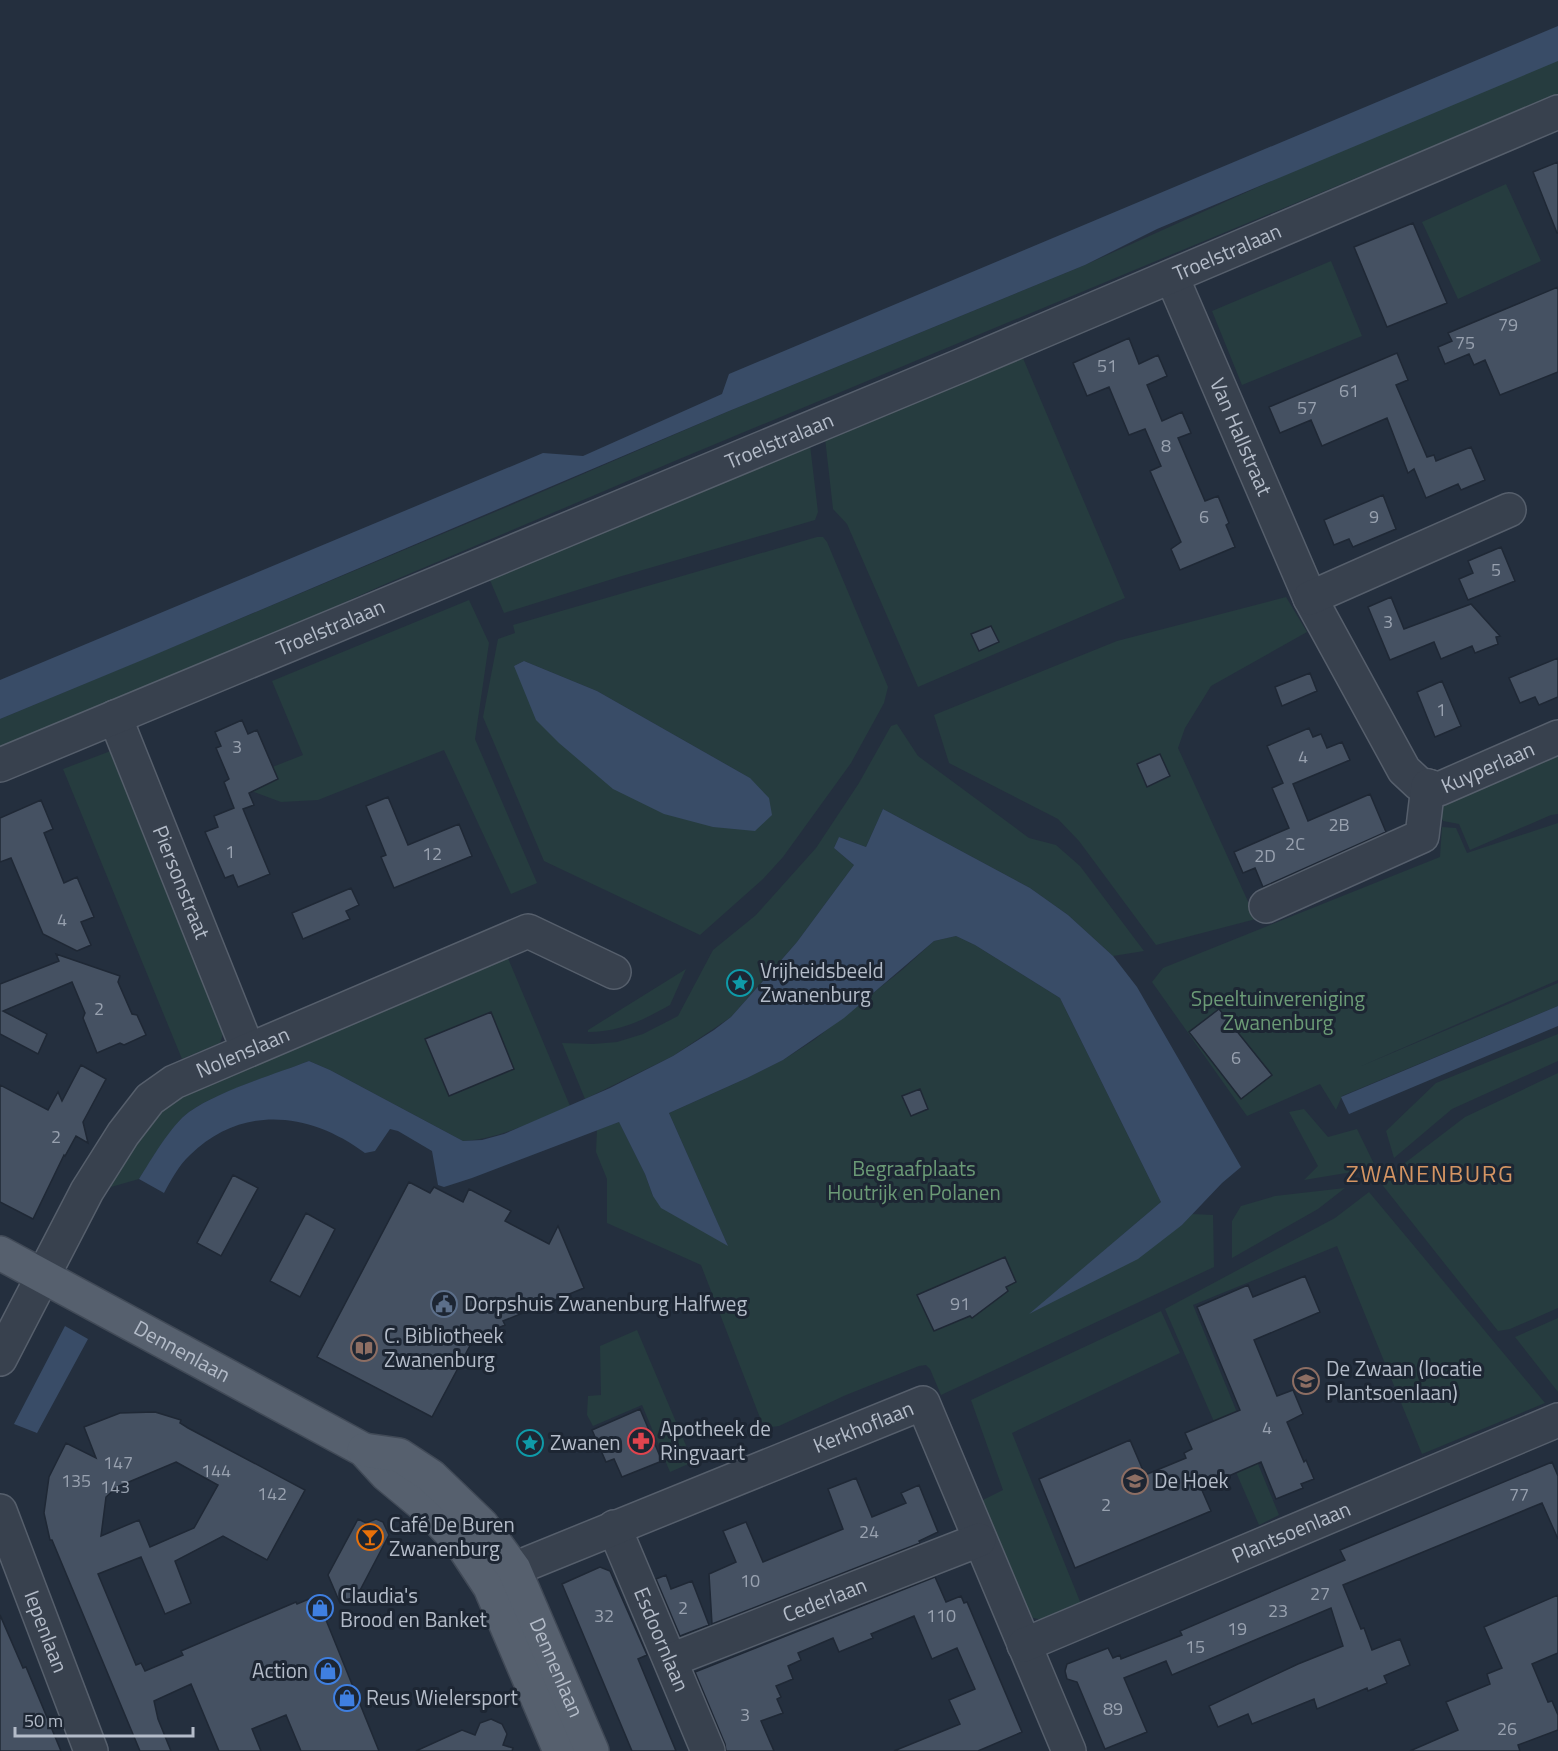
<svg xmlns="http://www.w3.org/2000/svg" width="1558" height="1751" font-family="'Titillium Web',sans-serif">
  <rect width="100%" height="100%" fill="#242f3e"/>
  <!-- green -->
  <path fill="#263c3f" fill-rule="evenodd" d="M1558 52V94L677 460 383 585 108 709 0 748V719L502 509 729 411 1085 265Z
    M1506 184 1541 261 1458 299 1422 222Z
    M1331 261 1362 336 1242 385 1212 311Z
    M1022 356 1125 598 918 687 847 524 833 509 825 438Z
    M810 445 818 512 815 520 622 576 504 613 489 578Z
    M817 537H823L827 542 888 687 884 703 851 763 783 857 763 879 700 935 544 861 483 717 498 639 515 633 513 625ZM524 661 597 691 750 778 514 666Z
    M1286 597 1307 632 1211 686 1185 728 1178 748 1256 919 1156 945 1079 841 1058 819 949 763 934 715 1117 641Z
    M469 600 489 643 475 739 537 883 511 894 444 750 318 800 281 802 243 788 237 781 303 755 272 681Z
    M897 724 918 756 1029 838 1056 845 1080 866 1144 951 1113 956 1068 915 1030 888 883 809 866 847 839 837 834 848 854 865 797 942 731 1017 673 1056 585 1099 562 1043 593 1044 617 1042 643 1034 678 1016 713 950 756 915 816 848 859 783 891 726Z
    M116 749 224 1031 220 1043 182 1059 63 769Z
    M1558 751V814L1551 815 1470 850 1459 824 1443 821 1435 801Z
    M1558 823V980L1359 1067 1558 983V1006L1342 1096 1336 1110 1320 1084 1247 1116 1152 982 1163 968 1440 857 1442 827 1456 828 1467 853Z
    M956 936 975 945 1060 998 1161 1202 1032 1312 1082 1286 1182 1225 1192 1214 1213 1215 1214 1267 941 1395 930 1369 926 1365 919 1366 846 1395 779 1426 764 1428 701 1265 607 1223V1179L596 1152 597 1130 619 1122 645 1174 653 1196 727 1244 669 1113 747 1078 783 1060 814 1040 902 970 934 941Z
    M505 951 570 1106C535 1120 501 1139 463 1141L330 1070 309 1061C274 1075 219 1091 189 1112 171 1125 152 1160 139 1179L97 1191 164 1098Z
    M686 969 670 1005C643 1020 620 1032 588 1032V1030Z
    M1558 1034V1061L1452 1109 1394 1158 1386 1131 1436 1083Z
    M1558 1073V1308L1510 1329 1498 1331 1380 1182 1465 1117Z
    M1304 1109 1328 1137 1357 1129 1376 1168 1304 1180 1318 1166 1289 1112Z
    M1345 1188 1318 1209 1232 1258V1221L1241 1206 1275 1196Z
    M1369 1192 1545 1403 1422 1454 1337 1246 1193 1305 1279 1515 1259 1525 1165 1309 1335 1218Z
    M1161 1311 1180 1353 1012 1433 1081 1604 1042 1620 1030 1617 979 1502 1003 1490 971 1400Z
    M1558 1318V1392L1515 1337Z
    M637 1330 693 1462 670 1472 642 1405 593 1426 587 1415 588 1396 601 1395 600 1346Z"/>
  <!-- water -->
  <path fill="#394c67" d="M1558 26V61L1157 229 1085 265 729 411 152 656 0 719V680L543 453 583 456 722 394 729 374Z
    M524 661 597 691 750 778 769 798 772 815 755 831 713 827 664 814 613 789 559 743 536 720 514 666Z
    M883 809 1030 888 1068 915 1113 956 1137 987 1241 1167 1222 1183 1182 1225 1138 1259 1029 1314 1161 1202 1060 998 975 945 956 936 934 941 844 1018 783 1060 747 1078 669 1113 728 1246 661 1208 653 1196 645 1174 619 1122 472 1178 444 1187 438 1185 432 1151 398 1131 390 1129 375 1151 365 1153C310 1112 242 1104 190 1155 179 1165 171 1180 164 1193L139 1179C151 1160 171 1125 189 1112 220 1090 273 1075 309 1061L330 1070 463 1141 482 1140 504 1134 610 1088 673 1056 714 1030 731 1017 763 981 797 942 854 865 834 848 839 837 866 847Z
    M1558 1006V1026L1349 1114 1341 1097Z
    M65 1326 88 1339 37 1433 14 1424Z"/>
  <!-- building -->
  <path fill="#455162" stroke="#1f2835" stroke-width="1.5" fill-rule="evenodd" d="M1558 162V233H1557L1533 172Z
    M1413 223 1447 303 1387 327 1354 247Z
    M1558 287V372L1500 395 1485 360 1474 365 1469 354 1445 364 1438 347 1452 341 1448 333Z
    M1129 338 1139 364 1158 355 1167 376 1147 385 1162 421 1182 412 1191 433 1178 438 1205 501 1218 496 1229 523 1226 525 1235 547 1180 570 1171 549 1181 542 1150 471 1161 466 1145 429 1129 435 1109 387 1087 396 1073 363Z
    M1397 353 1408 380 1396 385 1427 457 1434 455 1436 461 1471 447 1485 480 1461 490 1458 484 1426 498 1414 469 1408 473 1387 418 1322 446 1311 420 1280 433 1269 407Z
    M1383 495 1396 529 1353 547 1349 539 1334 545 1324 520Z
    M1501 547 1515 581 1468 600 1459 579 1473 573 1468 561Z
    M1391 597 1404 629 1471 604 1500 636 1496 637 1498 644 1475 653 1472 646 1441 659 1434 642 1390 660 1368 607Z
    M991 626 999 642 979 651 971 634Z
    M1558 658V697L1539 705 1535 697 1520 703 1509 678Z
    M1310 673 1317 691 1282 706 1275 687Z
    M1442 681 1461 726 1435 737 1417 692Z
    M242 720 248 734 257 730 278 779 249 793 254 805 243 809 270 874 238 887 233 875 225 878 205 832 218 827 214 816 234 808 224 782 229 779 216 748 221 746 215 732Z
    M1309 728 1313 737 1321 734 1327 748 1342 742 1350 760 1293 784 1308 821 1370 794 1386 832 1263 887 1255 868 1243 873 1234 852 1289 828 1272 788 1283 783 1267 746Z
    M1160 754 1170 776 1147 787 1137 764Z
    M388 797 408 845 459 824 472 856 394 888 381 857 386 855 366 806Z
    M41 800 53 829 44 833 64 883 77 877 94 917 81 922 91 945 77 951 43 934 11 858 0 862V818Z
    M351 888 359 905 346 911 350 919 303 939 292 913Z
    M56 954 120 976 118 982 132 1014 137 1015 146 1035 124 1045 120 1043 97 1053 83 1018 85 1013 72 982 3 1011 47 1034 38 1054 0 1034V984L59 961Z
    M1219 1009 1272 1075 1241 1099 1189 1032Z
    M491 1012 514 1069 449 1096 425 1039Z
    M81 1065 106 1079 83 1122 88 1143 76 1136 65 1156 64 1155 33 1219 0 1202V1085L48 1110 58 1092 62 1101Z
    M920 1089 928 1109 911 1116 902 1096Z
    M233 1175 258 1188 221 1256 197 1243Z
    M409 1182 430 1193 434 1187 463 1202 469 1189 511 1211 505 1221 549 1244 558 1226 584 1288 503 1321 505 1325 474 1338 432 1417 317 1357Z
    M306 1213 335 1229 300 1297 270 1281Z
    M1005 1257 1016 1282 1006 1287 1008 1291 972 1318 970 1316 934 1331 917 1295Z
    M1305 1276 1320 1312 1254 1340 1277 1396 1293 1390 1303 1414 1287 1422 1304 1462 1306 1460 1314 1479 1301 1484 1303 1488 1276 1499 1261 1462 1201 1488 1211 1511 1075 1568 1039 1479 1130 1440 1145 1475 1186 1458 1184 1453 1192 1449 1185 1433 1240 1410 1197 1307 1248 1285 1253 1297Z
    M640 1409 662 1461 622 1477 614 1459 606 1462 592 1430Z
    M155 1412 181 1420 180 1423 188 1428 305 1490 267 1560 223 1536 175 1561 191 1603 165 1614 141 1557 98 1574 136 1665 141 1663 145 1671 183 1655 181 1651 296 1602 297 1604 321 1594 331 1618 326 1620 379 1751H301L286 1715 252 1729 261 1751H219L191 1684 154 1701 158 1719 171 1751H140L52 1540H50L44 1513 49 1477 66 1443 96 1458 84 1427 120 1413ZM176 1462 218 1485 194 1528 150 1547 139 1520 101 1536 106 1497 117 1487Z
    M1552 1462 1558 1476V1539L1542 1503 1343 1585 1361 1629 1364 1628 1372 1650 1400 1639 1410 1665 1384 1676 1387 1683 1368 1691 1367 1688 1317 1709 1314 1699 1252 1724 1248 1714 1218 1727 1209 1706 1298 1664 1343 1646 1331 1608 1172 1675 1166 1661 1124 1678 1147 1732 1105 1749 1077 1682 1067 1679 1065 1671 1067 1664 1108 1648 1113 1658 1120 1655 1121 1659 1182 1635 1180 1631 1345 1560 1340 1550Z
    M856 1478 872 1517 906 1503 901 1493 919 1485 938 1532 919 1541 920 1543 712 1624 709 1574 736 1562 723 1531 746 1522 763 1562 843 1529 828 1489Z
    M358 1519 366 1523 376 1519 383 1522 389 1535 357 1596 340 1603 328 1575Z
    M600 1567 610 1571 647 1655 638 1659 676 1751H632L562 1584Z
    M666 1575 671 1589 692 1581 709 1625 680 1636 656 1579Z
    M935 1577 946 1602 961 1596 964 1603 967 1602 1022 1732 978 1751H894L960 1724 949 1700 975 1689 957 1648 932 1659 914 1616 871 1634 873 1638 839 1652 833 1638 798 1653 801 1660 788 1666 793 1679 776 1686 781 1697 777 1699 783 1713 761 1721 774 1751H726L725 1744 695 1672Z
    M1558 1595V1653L1532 1664 1548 1702 1552 1701 1558 1715V1730L1518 1745 1520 1751H1410L1458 1730 1446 1702 1490 1684 1487 1674 1502 1668 1484 1627Z
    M0 1615 23 1668 26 1667 61 1751H0Z
    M491 1719 502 1724 507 1734 503 1745 513 1748 512 1751H416L462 1730 475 1735 480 1723Z"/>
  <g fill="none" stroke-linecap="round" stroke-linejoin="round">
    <defs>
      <g id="minor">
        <path id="s1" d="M1172 277 1310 598 1404 770 1419 784 1439 789 1558 737"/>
        <path d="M1310 598 1509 510"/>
        <path id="s2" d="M115 717 248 1050"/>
        <path id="s3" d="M0 765 960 366 1558 112"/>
        <path d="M1266 906 1422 836 1428 786"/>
        <path id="s4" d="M0 1359 87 1191 123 1134 150 1099 174 1082 528 931 614 972"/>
        <path id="s5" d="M0 1511 91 1751"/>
        <path id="s6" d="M614 1527 708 1751"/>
        <path id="s7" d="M492 1586 514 1569 923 1403 1069 1751"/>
        <path id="s8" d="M1024 1645 1558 1420"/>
        <path id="s9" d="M671 1660 979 1540"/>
      </g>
      <g id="major">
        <path id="s10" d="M0 1253 364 1450 387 1475 428 1509 463 1546 490 1587 560 1751"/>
        <path id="s11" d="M364 1450 399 1455 431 1476 482 1525 514 1569 592 1751"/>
      </g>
    </defs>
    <!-- minor casing -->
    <use href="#minor" stroke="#565f6c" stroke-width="36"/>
    <!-- major casing -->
    <use href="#major" stroke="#414a57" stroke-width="36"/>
    <!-- minor -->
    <use href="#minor" stroke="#38414e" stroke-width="33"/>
    <!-- major -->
    <use href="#major" stroke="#56606e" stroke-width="33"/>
  </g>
  <!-- icons -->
  <defs>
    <symbol id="sight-ring" viewBox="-11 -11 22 22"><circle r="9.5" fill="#1d2633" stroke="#0f9aa8" stroke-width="1.5"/><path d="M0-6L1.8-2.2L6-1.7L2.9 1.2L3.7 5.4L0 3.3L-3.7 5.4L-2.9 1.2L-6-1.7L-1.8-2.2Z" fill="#0f9aa8"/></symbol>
    <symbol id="civic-ring" viewBox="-11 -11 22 22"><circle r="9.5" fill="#1d2633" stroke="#5c6f8a" stroke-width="1.5"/><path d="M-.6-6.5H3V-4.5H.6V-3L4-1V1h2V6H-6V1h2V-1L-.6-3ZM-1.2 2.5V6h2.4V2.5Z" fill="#5c6f8a"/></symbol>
    <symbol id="library-ring" viewBox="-11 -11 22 22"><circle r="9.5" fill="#1d2633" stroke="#8d6e63" stroke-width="1.5"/><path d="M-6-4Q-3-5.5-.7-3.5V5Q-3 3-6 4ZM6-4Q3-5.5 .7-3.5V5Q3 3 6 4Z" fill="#8d6e63"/></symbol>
    <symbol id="school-ring" viewBox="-11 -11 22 22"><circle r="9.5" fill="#1d2633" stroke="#8d6e63" stroke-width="1.5"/><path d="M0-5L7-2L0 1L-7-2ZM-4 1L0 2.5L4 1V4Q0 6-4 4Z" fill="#8d6e63"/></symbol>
    <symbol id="pharmacy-ring" viewBox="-11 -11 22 22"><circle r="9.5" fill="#1d2633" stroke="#e0444e" stroke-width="1.5"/><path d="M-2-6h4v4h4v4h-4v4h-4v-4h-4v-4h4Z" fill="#e0444e"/></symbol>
    <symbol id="bar-ring" viewBox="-11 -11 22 22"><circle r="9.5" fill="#1d2633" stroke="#e8710a" stroke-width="1.5"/><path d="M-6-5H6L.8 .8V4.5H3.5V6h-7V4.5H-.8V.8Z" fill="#e8710a"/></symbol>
    <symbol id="shop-ring" viewBox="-11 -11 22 22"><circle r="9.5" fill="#1d2633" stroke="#3f7fe0" stroke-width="1.5"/><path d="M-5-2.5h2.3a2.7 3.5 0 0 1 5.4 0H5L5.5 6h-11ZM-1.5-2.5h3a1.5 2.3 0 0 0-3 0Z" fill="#3f7fe0"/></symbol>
  </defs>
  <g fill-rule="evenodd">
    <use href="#sight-ring" x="725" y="968" width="30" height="30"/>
    <use href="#civic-ring" x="429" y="1289" width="30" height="30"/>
    <use href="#library-ring" x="349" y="1333" width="30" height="30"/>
    <use href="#school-ring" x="1291" y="1366" width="30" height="30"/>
    <use href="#pharmacy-ring" x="626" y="1426" width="30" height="30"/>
    <use href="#sight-ring" x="515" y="1428" width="30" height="30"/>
    <use href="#school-ring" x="1120" y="1466" width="30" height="30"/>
    <use href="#bar-ring" x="355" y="1522" width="30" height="30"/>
    <use href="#shop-ring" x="305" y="1593" width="30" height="30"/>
    <use href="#shop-ring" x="313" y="1656" width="30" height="30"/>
    <use href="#shop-ring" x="332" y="1683" width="30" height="30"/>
  </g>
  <g text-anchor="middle" stroke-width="6" stroke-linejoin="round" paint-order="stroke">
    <!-- number labels -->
    <g font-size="18" fill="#98a1af">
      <text x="1508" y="331">79</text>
      <text x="1465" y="349">75</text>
      <text x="1107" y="372">51</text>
      <text x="1349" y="397">61</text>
      <text x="1307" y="414">57</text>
      <text x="1166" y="452">8</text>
      <text x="1204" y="523">6</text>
      <text x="1374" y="523">9</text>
      <text x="1496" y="576">5</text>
      <text x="1388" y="628">3</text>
      <text x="1441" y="716">1</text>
      <text x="237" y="753">3</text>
      <text x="1303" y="763">4</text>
      <text x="1339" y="831">2B</text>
      <text x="1295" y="850">2C</text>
      <text x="230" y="858">1</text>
      <text x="432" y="860">12</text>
      <text x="1265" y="862">2D</text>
      <text x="62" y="926">4</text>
      <text x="99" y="1015">2</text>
      <text x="1236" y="1064">6</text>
      <text x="56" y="1143">2</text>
      <text x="960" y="1310">91</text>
      <text x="1267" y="1434">4</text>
      <text x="118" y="1469">147</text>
      <text x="216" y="1477">144</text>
      <text x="76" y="1487">135</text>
      <text x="115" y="1493">143</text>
      <text x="272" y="1500">142</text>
      <text x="1519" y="1501">77</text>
      <text x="1106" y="1511">2</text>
      <text x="869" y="1538">24</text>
      <text x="750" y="1587">10</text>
      <text x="1320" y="1600">27</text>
      <text x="683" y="1614">2</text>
      <text x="1278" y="1617">23</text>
      <text x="604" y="1622">32</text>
      <text x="941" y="1622">110</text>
      <text x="1237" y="1635">19</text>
      <text x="1195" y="1653">15</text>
      <text x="1113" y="1715">89</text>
      <text x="745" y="1721">3</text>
      <text x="1507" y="1735">26</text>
    </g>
    <!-- street labels -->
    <g font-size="21" fill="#b4bcc9" stroke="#1d2633">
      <text dy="7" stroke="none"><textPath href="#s3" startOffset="1330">Troelstralaan</textPath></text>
      <text dy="7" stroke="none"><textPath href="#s1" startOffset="174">Van Hallstraat</textPath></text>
      <text dy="7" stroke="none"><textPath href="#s3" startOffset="844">Troelstralaan</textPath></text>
      <text dy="7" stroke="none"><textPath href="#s3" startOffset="358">Troelstralaan</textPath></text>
      <text dy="7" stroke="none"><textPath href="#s1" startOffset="640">Kuyperlaan</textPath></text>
      <text dy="7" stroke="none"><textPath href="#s2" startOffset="178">Piersonstraat</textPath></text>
      <text dy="7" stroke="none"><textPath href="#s4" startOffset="405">Nolenslaan</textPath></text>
      <text dy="7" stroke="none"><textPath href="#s10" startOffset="207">Dennenlaan</textPath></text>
      <text dy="7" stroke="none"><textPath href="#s7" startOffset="405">Kerkhoflaan</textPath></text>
      <text dy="7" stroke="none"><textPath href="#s8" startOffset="290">Plantsoenlaan</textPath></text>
      <text dy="7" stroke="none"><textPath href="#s9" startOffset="165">Cederlaan</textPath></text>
      <text dy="7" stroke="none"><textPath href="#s5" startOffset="129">Iepenlaan</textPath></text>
      <text dy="7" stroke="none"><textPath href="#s6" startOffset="122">Esdoornlaan</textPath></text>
      <text dy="7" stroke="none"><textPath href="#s11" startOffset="306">Dennenlaan</textPath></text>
    </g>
    <!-- poi labels -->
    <g font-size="21" fill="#b4bcc9" stroke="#1d2633" text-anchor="start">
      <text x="760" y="978">Vrijheidsbeeld<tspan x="760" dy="24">Zwanenburg</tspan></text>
      <text x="464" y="1311">Dorpshuis Zwanenburg Halfweg</text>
      <text x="384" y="1343">C. Bibliotheek<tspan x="384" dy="24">Zwanenburg</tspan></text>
      <text x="1326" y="1376">De Zwaan (locatie<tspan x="1326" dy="24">Plantsoenlaan)</tspan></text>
      <text x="660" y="1436">Apotheek de<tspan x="660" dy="24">Ringvaart</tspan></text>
      <text x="550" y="1450">Zwanen</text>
      <text x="1154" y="1488">De Hoek</text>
      <text x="389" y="1532">Café De Buren<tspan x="389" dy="24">Zwanenburg</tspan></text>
      <text x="340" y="1603">Claudia's<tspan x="340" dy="24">Brood en Banket</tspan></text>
      <text x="308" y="1678" text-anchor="end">Action</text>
      <text x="366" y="1705">Reus Wielersport</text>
    </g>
    <!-- park labels -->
    <g font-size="21" fill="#6b9a76" stroke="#1d2633">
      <text x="1278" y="1006">Speeltuinvereniging<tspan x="1278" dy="24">Zwanenburg</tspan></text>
      <text x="914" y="1176">Begraafplaats<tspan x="914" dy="24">Houtrijk en Polanen</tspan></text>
    </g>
    <!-- quarter labels -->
    <g font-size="24" letter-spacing="1.5" fill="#d59563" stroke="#1d2633">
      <text x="1430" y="1182">ZWANENBURG</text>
    </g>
  </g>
  <!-- scale -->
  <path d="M15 1727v9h178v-9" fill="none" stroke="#b4bcc9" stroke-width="3"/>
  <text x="24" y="1727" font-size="18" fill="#b4bcc9" stroke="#1d2633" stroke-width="4.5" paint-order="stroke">50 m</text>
</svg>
